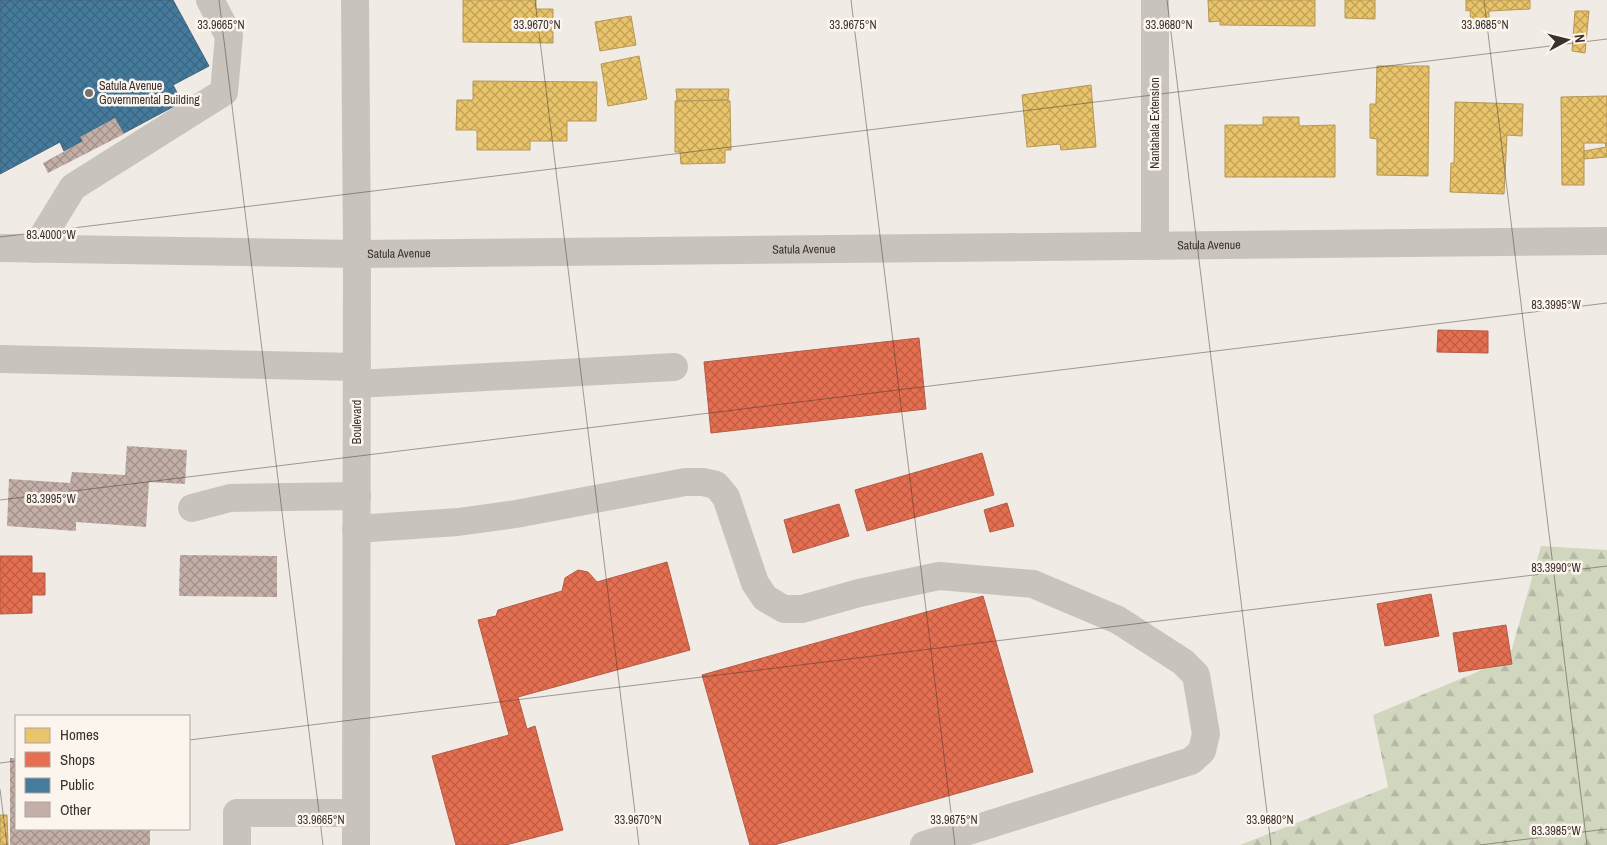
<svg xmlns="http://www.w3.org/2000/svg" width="1607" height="845" font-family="'Archivo Narrow',sans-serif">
  <defs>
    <pattern id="forest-firs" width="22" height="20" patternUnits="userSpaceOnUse" patternTransform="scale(1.25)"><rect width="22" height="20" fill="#d1d6bf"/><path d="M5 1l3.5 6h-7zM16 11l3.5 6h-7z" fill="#b4b8a4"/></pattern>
    <pattern id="homes-cross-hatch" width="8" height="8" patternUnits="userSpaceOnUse" patternTransform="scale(1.25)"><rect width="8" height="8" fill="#e9c46a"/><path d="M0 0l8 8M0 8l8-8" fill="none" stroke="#bea057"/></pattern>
    <pattern id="shops-cross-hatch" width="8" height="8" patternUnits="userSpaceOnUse" patternTransform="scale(1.25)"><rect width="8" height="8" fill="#e76f51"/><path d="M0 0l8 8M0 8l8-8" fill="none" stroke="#bc5c43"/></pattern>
    <pattern id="public-cross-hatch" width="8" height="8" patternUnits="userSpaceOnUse" patternTransform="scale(1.25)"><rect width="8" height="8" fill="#457b9d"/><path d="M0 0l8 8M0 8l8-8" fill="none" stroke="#3b6580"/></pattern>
    <pattern id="building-cross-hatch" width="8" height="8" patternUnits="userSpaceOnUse" patternTransform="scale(1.25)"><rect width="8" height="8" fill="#c3afa7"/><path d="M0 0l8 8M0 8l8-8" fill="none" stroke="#a08f88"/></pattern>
  </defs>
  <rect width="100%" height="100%" fill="#f0ebe5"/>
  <!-- forest -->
  <path fill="url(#forest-firs)" d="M1541 546 1607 550V845H1240L1388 787 1373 715 1509 659Z"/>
  <!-- homes -->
  <path fill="url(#homes-cross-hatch)" stroke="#b59857" d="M463 0H536V9H553V43L463 42Z
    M1208 0H1315V26L1220 25V21L1209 22Z
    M1345 0H1375V19L1345 18Z
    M1466 0H1530V9L1489 11V27L1471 28 1470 10 1466 11Z
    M1575 11H1589L1585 53 1572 51Z
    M631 16 636 45 600 51 595 22Z
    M639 56 647 99 608 106 601 64Z
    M1377 66H1429L1428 176 1377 175V139L1370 138V104H1376Z
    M473 81 597 82 596 121H567V141H530V150H477V130H456L457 100H473Z
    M1091 85 1096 147 1061 150 1060 144 1027 147 1022 95Z
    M676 89H729L728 100 677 101Z
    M1607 96V143H1584V185H1562L1561 97Z
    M728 100 730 101 731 150H725V163L681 164 680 152H675V101Z
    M1455 102 1523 104 1522 136 1507 135 1504 194 1450 192 1451 163H1454Z
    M1263 117H1299V126L1335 125V177H1225V125H1263Z
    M1605 143H1607V157L1584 159V151L1606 147Z
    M0 815H7L8 845H0Z"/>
  <!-- shops -->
  <path fill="url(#shops-cross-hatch)" stroke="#b35c46" d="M1438 330 1488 331V353L1437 352Z
    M919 338 926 409 711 433 704 362Z
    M982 453 994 495 867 531 855 490Z
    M1007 503 1014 526 990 532 984 510Z
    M839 504 849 536 793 553 784 520Z
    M0 556H32V573H45V595H32V613L0 614Z
    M667 562 690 650 518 697 527 729 535 726 563 830 506 845H456L432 756 509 735 478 620 496 616 498 610 562 591 565 578 578 570 588 572 597 582Z
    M1431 594 1439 636 1385 646 1377 604Z
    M983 596 1033 772 774 845H750L702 675Z
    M1506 625 1512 664 1459 672 1453 633Z"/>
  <!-- public -->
  <path fill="url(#public-cross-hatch)" stroke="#42647b" d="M0 0H173L209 66 173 85 182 102 124 133 115 118 80 137 83 141 64 151 60 142 0 174Z"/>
  <!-- building -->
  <path fill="url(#building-cross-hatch)" d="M115 118 124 134 48 173 43 163 83 141 80 137Z
    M127 446 187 450 185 484 149 482 146 527 76 522V531L7 526 9 479 70 483 72 472 125 475Z
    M180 555 277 556V597L179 596Z
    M10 758H16V829H150V845H10Z"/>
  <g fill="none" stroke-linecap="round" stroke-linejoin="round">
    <!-- minor -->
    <g stroke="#c9c3be" stroke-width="28">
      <path d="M355 0 357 254 356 845"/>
      <path d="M1155 0V246"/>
      <path id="s1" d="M0 248 357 254 1607 241"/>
      <path d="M35 249 73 187 224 92 229 36 210 0"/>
      <path d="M0 359 357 367"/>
      <path d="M357 384 674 367"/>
      <path d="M192 508 230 498 357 496"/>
      <path d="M356 529 458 522 516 514 685 482H703L716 485 726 497 755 583 765 598 784 609H802L859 593 939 576 1033 584 1118 620 1183 662 1196 675 1206 734 1202 751 1191 761 924 845"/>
      <path d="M237 845V813H356"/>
    </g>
  </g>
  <!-- ticks -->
  <path fill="none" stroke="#3b302b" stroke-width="1" stroke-opacity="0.45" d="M219 0 323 845M535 0 639 845M851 0 955 845M1167 0 1271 845M1484 0 1587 845M0 237 1607 39M0 500 1607 303M189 740 1607 566M0 763 16 761M0 789 7 845M1480 845 1607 829"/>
  <!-- markers -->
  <circle fill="#7a716c" stroke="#fbf5ee" stroke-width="2" cx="89" cy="93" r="5"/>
  <g text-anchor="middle" stroke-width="5" stroke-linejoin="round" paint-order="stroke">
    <!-- poi labels -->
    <g font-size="12" fill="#3b302b" stroke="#fbf5ee" text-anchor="start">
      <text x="99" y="90">Satula Avenue<tspan x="99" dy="14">Governmental Building</tspan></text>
    </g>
    <!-- street labels -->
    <g font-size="12" fill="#3b302b" stroke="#fbf5ee">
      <text transform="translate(1155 123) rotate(-90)" y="4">Nantahala Extension</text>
      <text dy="4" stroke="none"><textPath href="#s1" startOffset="1209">Satula Avenue</textPath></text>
      <text dy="4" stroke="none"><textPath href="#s1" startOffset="804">Satula Avenue</textPath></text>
      <text dy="4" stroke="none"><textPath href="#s1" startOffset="399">Satula Avenue</textPath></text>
      <text transform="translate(357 422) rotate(-90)" y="4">Boulevard</text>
    </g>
  </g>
  <g font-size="12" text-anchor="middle" fill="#3b302b" stroke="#fbf5ee" stroke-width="5" stroke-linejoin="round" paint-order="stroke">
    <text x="221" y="29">33.9665°N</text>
    <text x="537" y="29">33.9670°N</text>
    <text x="853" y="29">33.9675°N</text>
    <text x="1169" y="29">33.9680°N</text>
    <text x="1485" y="29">33.9685°N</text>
    <text x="51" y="239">83.4000°W</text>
    <text x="1556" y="309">83.3995°W</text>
    <text x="51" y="503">83.3995°W</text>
    <text x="1556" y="572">83.3990°W</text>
    <text x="321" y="824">33.9665°N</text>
    <text x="638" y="824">33.9670°N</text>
    <text x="954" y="824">33.9675°N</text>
    <text x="1270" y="824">33.9680°N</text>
    <text x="1556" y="835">83.3985°W</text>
  </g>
  <!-- legend -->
  <rect x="15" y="715" width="175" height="115" fill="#fbf5ee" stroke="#aea6a0"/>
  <rect x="25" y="728" width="25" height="15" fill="#e9c46a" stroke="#aea6a0"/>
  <text x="60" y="740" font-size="15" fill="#3b302b">Homes</text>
  <rect x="25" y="752" width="25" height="15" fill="#e76f51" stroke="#aea6a0"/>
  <text x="60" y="765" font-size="15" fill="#3b302b">Shops</text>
  <rect x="25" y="778" width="25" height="15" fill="#457b9d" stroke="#aea6a0"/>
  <text x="60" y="790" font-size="15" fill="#3b302b">Public</text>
  <rect x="25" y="802" width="25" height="15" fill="#c3afa7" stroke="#aea6a0"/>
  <text x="60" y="815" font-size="15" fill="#3b302b">Other</text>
  <!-- north arrow -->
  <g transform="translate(1567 40) rotate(83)" stroke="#fbf5ee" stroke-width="4" paint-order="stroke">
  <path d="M0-4L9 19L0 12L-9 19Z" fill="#3b302b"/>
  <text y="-8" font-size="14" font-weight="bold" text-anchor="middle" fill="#3b302b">N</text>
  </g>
</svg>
